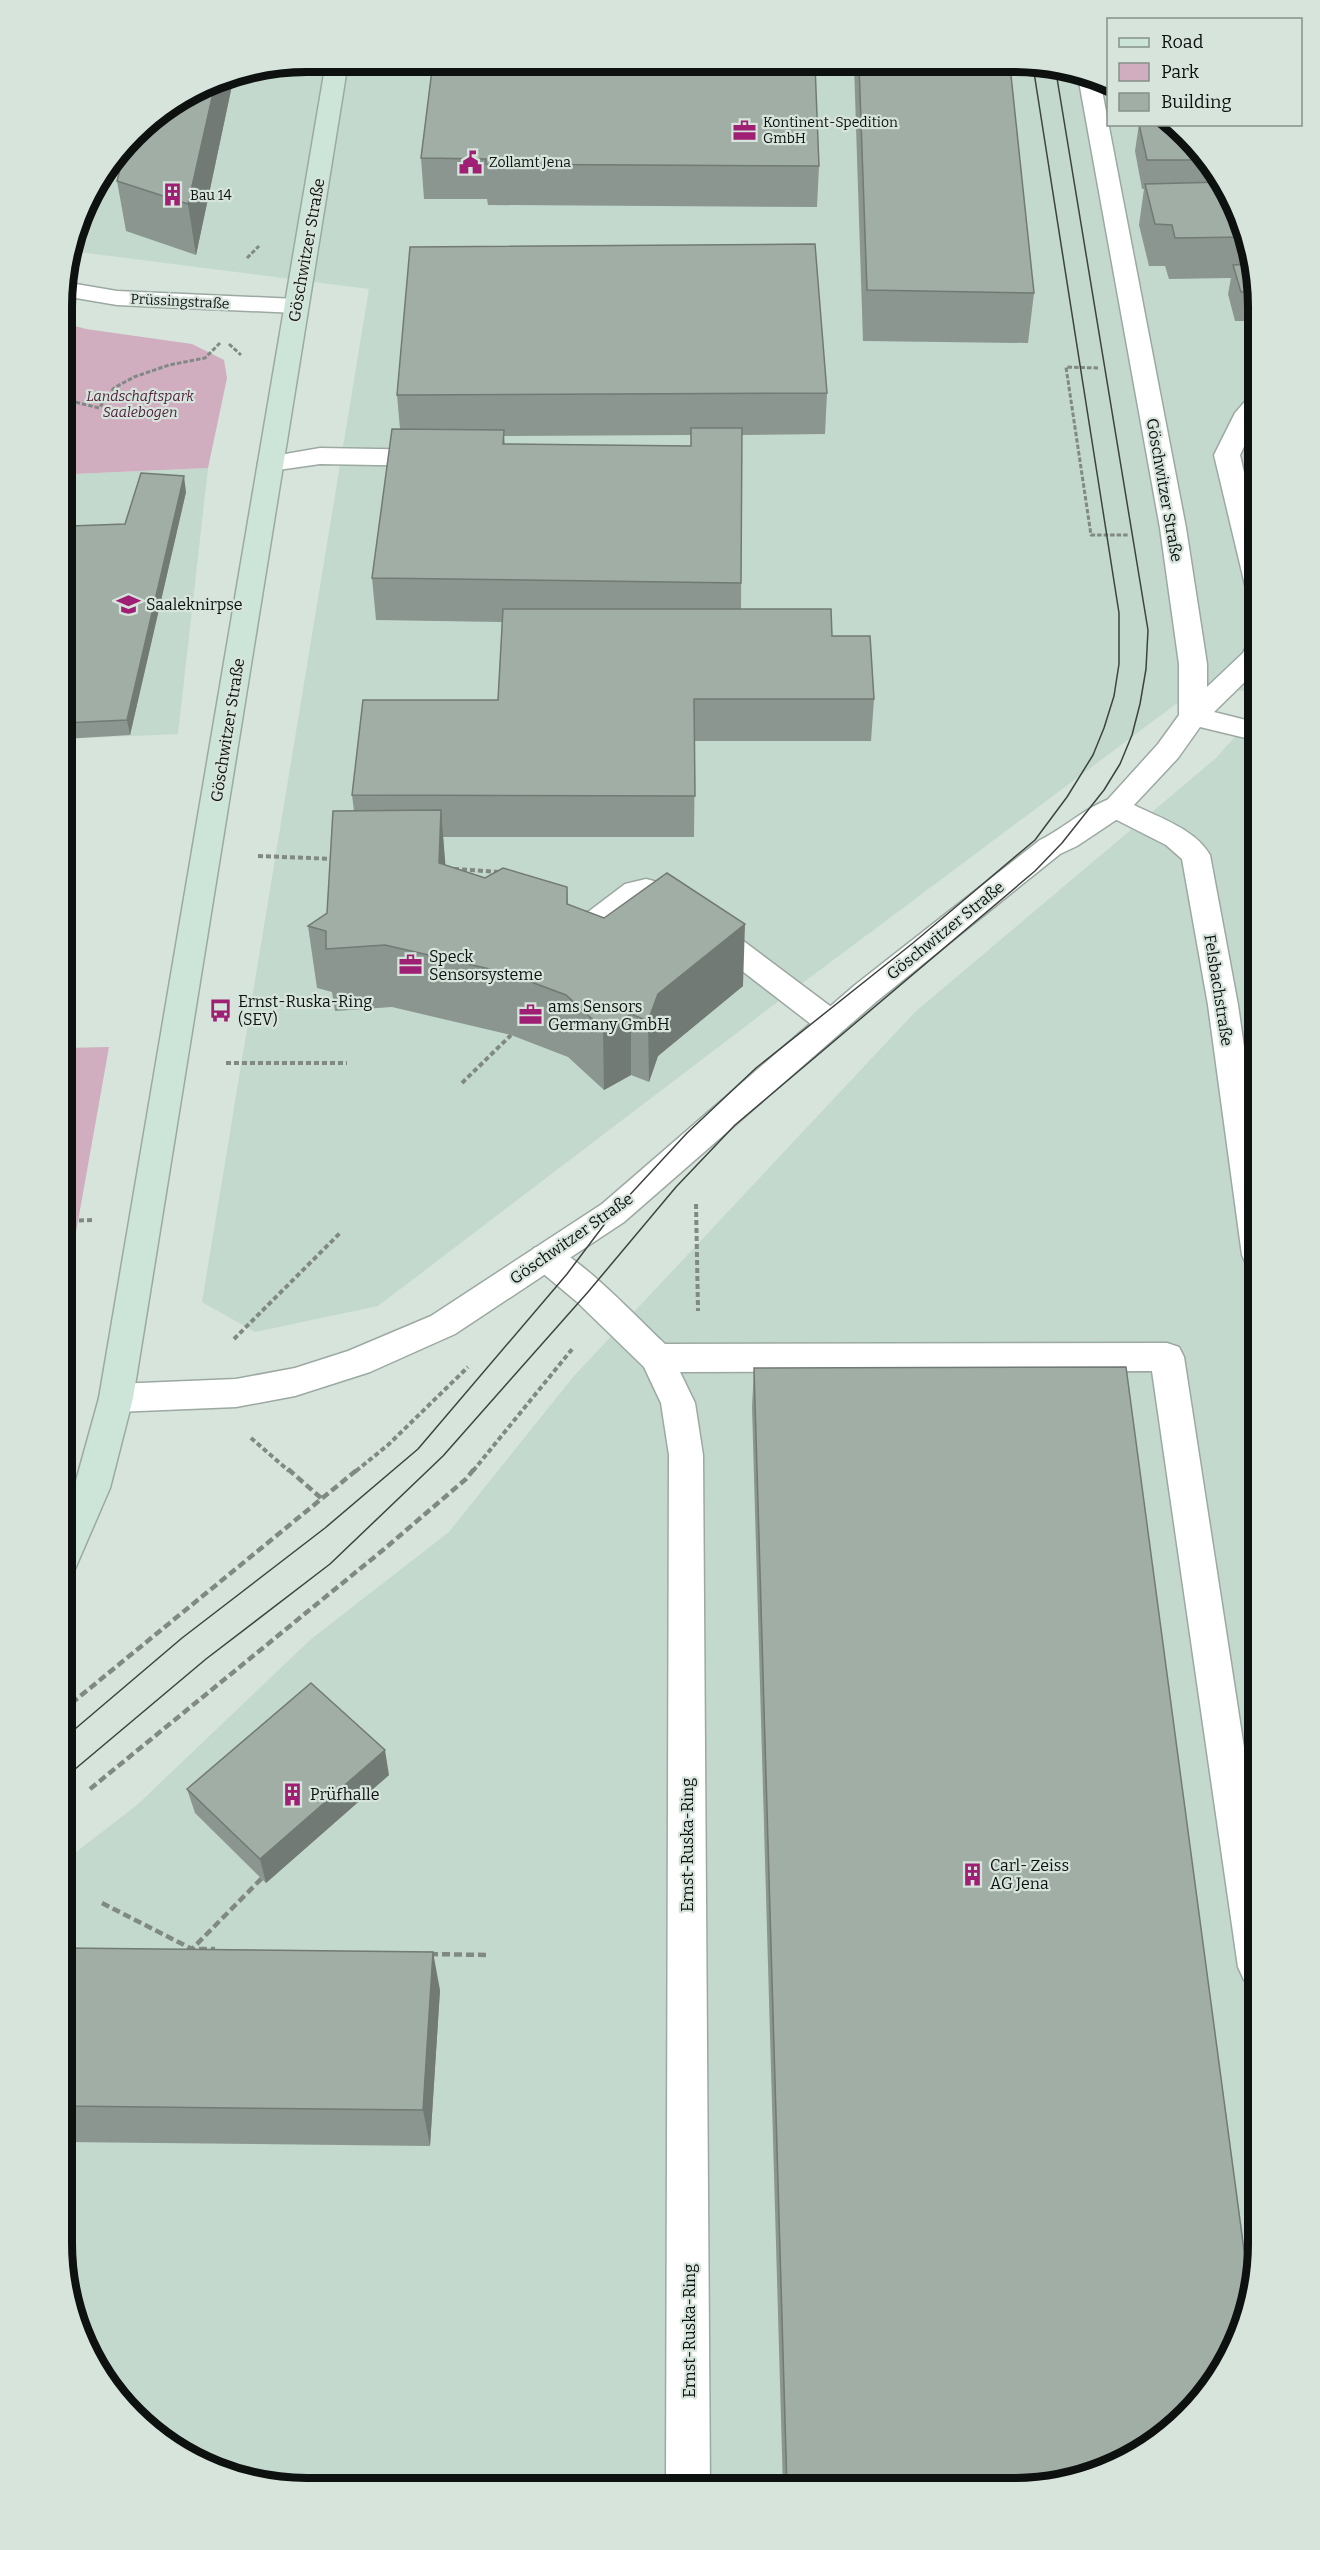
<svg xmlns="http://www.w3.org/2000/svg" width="1320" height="2550" font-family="Bitter,serif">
  <rect width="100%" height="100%" fill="#d6e4dc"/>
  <!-- built -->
  <path fill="#c4d9cd" d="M307 62 1060 66 1108 82V124L1177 125 1246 229 1258 307V693L1200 686 796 988 378 1306 255 1332 202 1302 369 289 71 251 87 198 145 123 213 80Z
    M63 426H76L72 474 208 468 178 734 63 739Z
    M1258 705V2259L1240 2337 1013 2488 275 2486 213 2470 145 2428 103 2379 74 2321 62 2243V1863L137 1805 310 1640 449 1532 574 1376 915 1012 1216 758 1249 721Z"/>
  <!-- green -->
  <path fill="#d0adbf" d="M64 323 86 329 192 344 224 360 227 378 208 468 72 474 76 426H63Z
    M109 1047 62 1311 63 1048Z"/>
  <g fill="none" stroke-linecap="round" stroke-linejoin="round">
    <defs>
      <path id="service" d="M1080 73 1100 80 1186 528 1207 664V687L1243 653 1248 642 1258 639V669L1214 712 1258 723V741L1200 727 1178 758 1134 805C1160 818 1195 829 1210 855L1238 1005 1258 1144V1268L1246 1264 1242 1255 1208 1005 1182 859 1166 845 1105 814 1101 807 1158 744 1179 715V664L1160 528 1078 76Z
        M1258 395V417L1240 455 1258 533V593L1249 591 1245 585 1214 455 1235 413 1249 397Z
        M320 448 434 450 443 453 447 458 443 463 434 466 320 464 271 471 262 468 258 463 262 458Z
        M646 879 669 885 842 1015 846 1023 842 1031 831 1034 820 1031 650 900C630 897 611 946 560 931L555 924 560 917 588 912 625 884Z
        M546 1244C579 1255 637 1318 665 1344L1167 1343 1179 1347 1184 1357 1258 1839V1986L1244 1980 1238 1967 1152 1371 680 1372 695 1403 703 1455 710 2488 666 2487 669 1455 661 1403 644 1367 576 1301 534 1266 530 1257 534 1248Z"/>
      <path id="minor" d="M64 282 117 291 296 299 304 301 308 306 304 311 296 313 117 305 64 296Z
        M1115 797 1125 800 1129 807 1125 814 1077 846 1060 854 877 1001 624 1222 455 1334 370 1372 295 1396 236 1407 116 1412 104 1408 99 1398 104 1388 116 1384 236 1379 295 1368 348 1351 431 1316 602 1204 855 985 1040 840C1065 828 1088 805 1115 797Z"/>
      <path id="secondary" d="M326 62H348L133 1398 110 1488 75 1569 62 1573V1516L74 1488 99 1398Z"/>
    </defs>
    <!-- service casing -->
    <use href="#service" stroke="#9ca9a2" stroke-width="3"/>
    <!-- minor casing -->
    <use href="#minor" stroke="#9ca9a2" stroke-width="3"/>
    <!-- secondary casing -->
    <use href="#secondary" stroke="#9ca9a2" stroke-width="3"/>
    <!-- path-far2 -->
    <path stroke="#808984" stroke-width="3" stroke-dasharray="4.5 2" stroke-linecap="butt" d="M247 258 259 246
      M229 344 241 355
      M1098 368 1066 367 1091 535H1128
      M63 399 99 408 114 388 134 377 169 365 205 358 220 343"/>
    <!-- path-far1 -->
    <path stroke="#808984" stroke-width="4" stroke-dasharray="5 3" stroke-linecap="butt" d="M1248 773 1258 822
      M258 856 335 859
      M454 869 500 872
      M226 1063H347
      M462 1083 511 1035
      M696 1204 698 1311
      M63 1221 95 1220
      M234 1339 340 1233
      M62 1362 70 1370
      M251 1438 289 1471
      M356 1471 388 1445 468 1367
      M473 1471 573 1348"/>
    <!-- path -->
    <path stroke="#808984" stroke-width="4.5" stroke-dasharray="8 4" stroke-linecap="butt" d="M288 1469 321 1498
      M62 1711 358 1469
      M90 1789 383 1550 466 1479 474 1469
      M102 1903 192 1949 262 1878
      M191 1954 192 1949H215
      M430 1954 486 1955"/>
    <!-- service -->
    <use href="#service" fill="#fff" fill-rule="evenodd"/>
    <!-- minor -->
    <use href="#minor" fill="#fff" fill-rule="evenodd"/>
    <!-- secondary -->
    <use href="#secondary" fill="#cce5d8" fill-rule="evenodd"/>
    <!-- tram -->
    <path stroke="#3d4440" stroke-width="1.5" d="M62 1740 182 1638 325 1528 418 1449 567 1274 613 1213 687 1133 756 1068 913 943 1035 840 1067 797 1093 755 1104 728 1114 696 1119 664V613L1033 66
      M62 1780 206 1659 330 1564 443 1456 588 1292 676 1187 735 1125 1035 871 1062 843 1104 790 1120 764 1132 735 1140 704 1146 669 1148 630 1055 66"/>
  </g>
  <!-- wall -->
  <path fill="#8a968f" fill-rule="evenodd" d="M433 62 819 166 817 207 488 205 487 199H424L421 158Z
    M854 65 1010 66 1034 293 1028 343 863 341Z
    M234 76 196 255 126 231 117 181 123 158H118L145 123 213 80Z
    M1139 124H1177L1217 171 1246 229 1258 307V321H1235L1228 294 1231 278 1169 279 1165 266H1149L1139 225 1144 189H1142L1135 151Z
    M827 393 825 434 742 435 741 609 832 636 874 699 871 741H695L694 837H443L445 865 485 878 567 887 568 904 743 986 658 1056 649 1082 631 1075 604 1090 568 1057 511 1035 392 1007 335 1011 332 992 317 988 308 926 327 913 354 811 352 795 498 700 502 622 376 620 372 578 400 429 397 395ZM691 435V446L505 444 504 436Z
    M186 492 130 735 63 739V517L72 526 125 524Z
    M754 1368 1013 2488H783L752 1407Z
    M389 1775 266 1883 195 1813 187 1789Z
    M62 1948 440 1990 430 2146 62 2142Z"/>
  <!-- shaded-wall -->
  <path fill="#717a74" d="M234 76 196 255 188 204 216 80Z
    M184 476 186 492 130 735 127 720Z
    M441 810 446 872 439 863Z
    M745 924 743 986 658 1056 649 1082 648 1021 658 994Z
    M631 1014V1075L604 1090 603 1029Z
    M385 1750 389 1775 266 1883 260 1859Z
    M433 1952 440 1990 430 2146 423 2110Z"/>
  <!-- building -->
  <path fill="#a1aea6" stroke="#717a74" stroke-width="1.5" d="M433 62 815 65 819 166 486 164V159L421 158Z
    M859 65 1010 66 1034 293 867 290Z
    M213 80H216L188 204 117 181 126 147 145 123Z
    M1139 124H1177L1207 160H1147Z
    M1223 182 1246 229 1247 237 1175 238 1172 225 1155 224 1145 184Z
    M815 244 827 393 397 395 410 247Z
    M1251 264 1256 291 1241 292 1233 265Z
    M691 428H742L741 583 372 578 392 429 504 430 503 444 691 446Z
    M141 473 184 476 127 720 63 723V517H70V526L125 524Z
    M503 609H831L832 636H870L874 699H694L695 796 352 795 363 700H498Z
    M441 810 439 863 485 878 503 868 567 887V904L604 918 667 873 745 924 658 994 648 1021 631 1014 603 1029 566 995 507 973 385 945 326 949V931L308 926 327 913 333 811Z
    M1126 1367 1250 2295 1240 2337 1208 2393 1150 2447 1091 2476 1013 2488H787L754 1368Z
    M311 1683 385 1750 260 1859 187 1789Z
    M62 1948 433 1952 423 2110 62 2106Z"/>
  <!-- icons -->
  <defs>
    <symbol id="office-bare" viewBox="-9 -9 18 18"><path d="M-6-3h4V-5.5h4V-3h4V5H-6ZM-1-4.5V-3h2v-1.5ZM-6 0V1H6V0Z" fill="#9e1f73" stroke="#d6e4dc" stroke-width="2.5" paint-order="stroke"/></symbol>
    <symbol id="civic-bare" viewBox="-9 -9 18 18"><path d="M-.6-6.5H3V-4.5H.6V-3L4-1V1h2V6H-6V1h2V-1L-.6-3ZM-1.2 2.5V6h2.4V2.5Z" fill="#9e1f73" stroke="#d6e4dc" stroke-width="2.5" paint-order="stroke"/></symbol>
    <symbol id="building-bare" viewBox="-9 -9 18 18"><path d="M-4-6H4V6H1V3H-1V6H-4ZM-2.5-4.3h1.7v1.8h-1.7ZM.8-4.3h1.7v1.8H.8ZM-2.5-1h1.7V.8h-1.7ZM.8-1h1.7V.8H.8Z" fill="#9e1f73" stroke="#d6e4dc" stroke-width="2.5" paint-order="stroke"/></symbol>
    <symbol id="school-bare" viewBox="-9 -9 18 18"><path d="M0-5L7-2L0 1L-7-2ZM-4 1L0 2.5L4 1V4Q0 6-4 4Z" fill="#9e1f73" stroke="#d6e4dc" stroke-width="2.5" paint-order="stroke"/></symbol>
    <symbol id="bus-bare" viewBox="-9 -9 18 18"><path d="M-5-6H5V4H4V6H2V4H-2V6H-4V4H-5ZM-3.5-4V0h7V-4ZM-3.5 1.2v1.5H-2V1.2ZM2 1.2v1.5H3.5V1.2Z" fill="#9e1f73" stroke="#d6e4dc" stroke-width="2.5" paint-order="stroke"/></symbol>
  </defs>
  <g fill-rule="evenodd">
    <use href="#office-bare" x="728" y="114" width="33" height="33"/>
    <use href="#civic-bare" x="454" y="146" width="33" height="33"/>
    <use href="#building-bare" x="156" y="178" width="33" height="33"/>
    <use href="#school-bare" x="112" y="588" width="33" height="33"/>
    <use href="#office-bare" x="394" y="948" width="33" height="33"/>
    <use href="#bus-bare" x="204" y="994" width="33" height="33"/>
    <use href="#office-bare" x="514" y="998" width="33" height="33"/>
    <use href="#building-bare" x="276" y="1778" width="33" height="33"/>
    <use href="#building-bare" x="956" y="1858" width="33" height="33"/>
  </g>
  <g text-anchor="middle" stroke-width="4.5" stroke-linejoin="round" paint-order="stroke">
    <!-- far-poi labels -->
    <g font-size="14" fill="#0d110f" stroke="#d6e4dc" text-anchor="start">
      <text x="763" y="127">Kontinent-Spedition<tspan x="763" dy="16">GmbH</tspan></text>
      <text x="489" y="167">Zollamt Jena</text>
      <text x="190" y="200">Bau 14</text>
    </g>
    <!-- far-street labels -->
    <g font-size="14" fill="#0d110f" stroke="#d6e4dc">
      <text transform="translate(180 301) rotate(3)" y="5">Prüssingstraße</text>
    </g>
    <!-- far-park labels -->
    <g font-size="14" font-style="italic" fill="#52223e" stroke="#d6e4dc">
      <text x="140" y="401">Landschaftspark<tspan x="140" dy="16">Saalebogen</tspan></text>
    </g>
    <!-- street labels -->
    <g font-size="16" fill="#0d110f" stroke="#d6e4dc">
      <text transform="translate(306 250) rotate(-80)" y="6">Göschwitzer Straße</text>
      <text transform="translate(1165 490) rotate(80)" y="6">Göschwitzer Straße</text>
      <text transform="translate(227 730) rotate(-81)" y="6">Göschwitzer Straße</text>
      <text transform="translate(945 930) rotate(-39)" y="6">Göschwitzer Straße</text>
      <text transform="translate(1219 990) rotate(81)" y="6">Felsbachstraße</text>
      <text transform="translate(571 1238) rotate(-35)" y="6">Göschwitzer Straße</text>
      <text transform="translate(687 1845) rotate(-90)" y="6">Ernst-Ruska-Ring</text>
      <text transform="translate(689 2331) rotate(-90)" y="6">Ernst-Ruska-Ring</text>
    </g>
    <!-- poi labels -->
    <g font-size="16" fill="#0d110f" stroke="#d6e4dc" text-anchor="start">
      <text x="146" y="610">Saaleknirpse</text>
      <text x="429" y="962">Speck<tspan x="429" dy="18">Sensorsysteme</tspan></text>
      <text x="238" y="1007">Ernst-Ruska-Ring<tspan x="238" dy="18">(SEV)</tspan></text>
      <text x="548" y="1012">ams Sensors<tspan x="548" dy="18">Germany GmbH</tspan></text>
      <text x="310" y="1800">Prüfhalle</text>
      <text x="990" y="1871">Carl- Zeiss<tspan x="990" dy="18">AG Jena</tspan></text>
    </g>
  </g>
  <!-- crop -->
  <path d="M0 0H1320V2550H0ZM307 72H1013A235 235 0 0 1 1248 307V2243A235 235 0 0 1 1013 2478H307A235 235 0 0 1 72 2243V307A235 235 0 0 1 307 72Z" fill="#d6e4dc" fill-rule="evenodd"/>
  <path fill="none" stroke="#0d110f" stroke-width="8" d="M307 72H1013A235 235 0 0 1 1248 307V2243A235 235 0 0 1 1013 2478H307A235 235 0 0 1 72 2243V307A235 235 0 0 1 307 72Z"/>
  <!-- legend -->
  <rect x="1107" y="18" width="195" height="108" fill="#d6e4dc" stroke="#86908a" stroke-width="1.5"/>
  <rect x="1119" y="38" width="30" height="9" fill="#cce5d8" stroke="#86908a" stroke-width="1.5"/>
  <text x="1161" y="48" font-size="18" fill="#0d110f">Road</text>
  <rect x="1119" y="63" width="30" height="18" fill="#d0adbf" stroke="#86908a" stroke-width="1.5"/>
  <text x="1161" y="78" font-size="18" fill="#0d110f">Park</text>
  <rect x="1119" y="93" width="30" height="18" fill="#a1aea6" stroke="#86908a" stroke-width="1.5"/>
  <text x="1161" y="108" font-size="18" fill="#0d110f">Building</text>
</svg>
